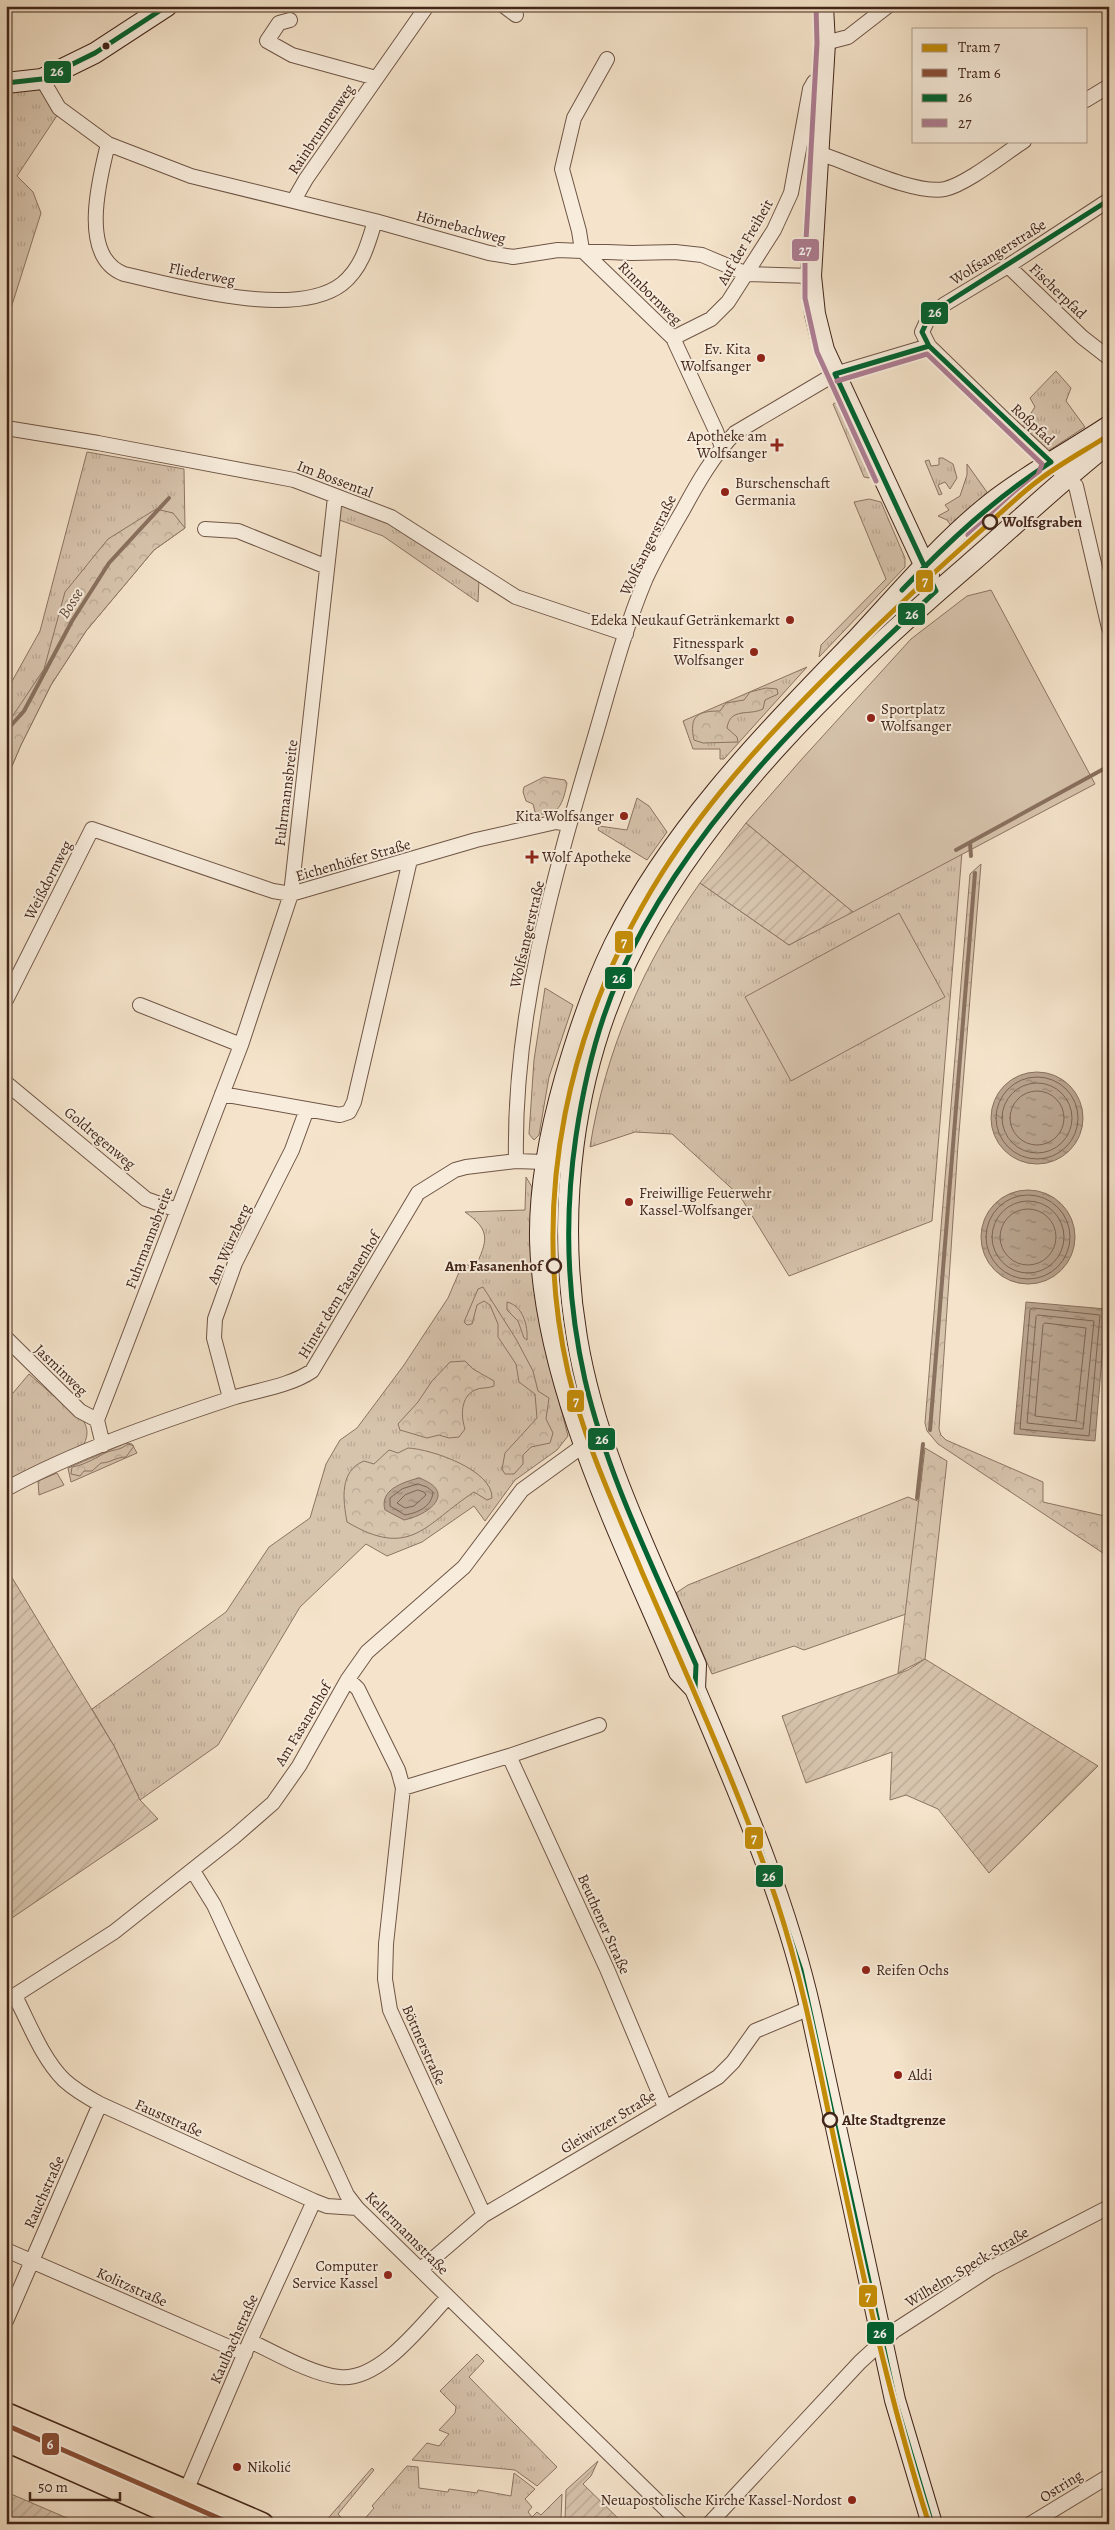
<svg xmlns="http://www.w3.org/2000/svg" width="1115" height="2530" font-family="Alegreya,serif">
  <defs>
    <pattern id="grass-tufts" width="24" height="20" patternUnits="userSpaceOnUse" patternTransform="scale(1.25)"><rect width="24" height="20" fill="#d7c4ad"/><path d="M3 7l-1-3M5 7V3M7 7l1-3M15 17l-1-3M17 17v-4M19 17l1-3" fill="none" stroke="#baa894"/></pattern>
    <pattern id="forest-crowns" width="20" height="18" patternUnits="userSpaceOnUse" patternTransform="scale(1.25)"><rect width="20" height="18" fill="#d7c4ad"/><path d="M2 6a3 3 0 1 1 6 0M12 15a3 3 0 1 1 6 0" fill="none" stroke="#baa894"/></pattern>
    <pattern id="garden-furrows" width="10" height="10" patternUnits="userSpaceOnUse" patternTransform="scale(1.25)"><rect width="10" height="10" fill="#d7c4ad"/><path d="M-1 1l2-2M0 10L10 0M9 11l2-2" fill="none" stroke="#baa894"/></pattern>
    <pattern id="water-ripples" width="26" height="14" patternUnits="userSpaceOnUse" patternTransform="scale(1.25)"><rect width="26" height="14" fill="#b8a38e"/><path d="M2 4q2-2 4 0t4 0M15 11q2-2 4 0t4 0" fill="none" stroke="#978573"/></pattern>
  </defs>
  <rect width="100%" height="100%" fill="#f5e4cb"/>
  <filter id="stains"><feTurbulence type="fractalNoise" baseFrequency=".004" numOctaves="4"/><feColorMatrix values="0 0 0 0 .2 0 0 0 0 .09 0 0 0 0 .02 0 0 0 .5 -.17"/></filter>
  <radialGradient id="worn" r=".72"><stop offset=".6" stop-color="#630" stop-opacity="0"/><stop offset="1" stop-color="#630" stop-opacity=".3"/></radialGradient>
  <!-- grass -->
  <path fill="url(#grass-tufts)" stroke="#8c7463" d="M38 88 58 114 17 176 33 192 41 213 6 324V91Z
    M1056 371 1071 388 1066 401 1085 427 1048 451 1022 427 1035 407 1030 398Z
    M841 400 872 472 869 478 864 477 833 404Z
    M87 452 184 469 185 528 154 550 86 631 51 685 21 745 6 780V692L40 631Z
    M939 458H943L953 464 957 478 950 489 945 482 938 485 942 494 939 495 925 461 929 460 931 466 939 465Z
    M967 464 989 495 952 527 947 520 938 516 949 510 945 505 960 496 967 475Z
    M336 498 390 518 479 579 478 602 383 536 334 518Z
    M869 499 881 502 905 558V567L819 657 821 645 886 579 854 502Z
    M807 667 724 759H720V749H693L683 721Z
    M637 798 649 806 667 832 647 860 598 830 599 826 627 830Z
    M962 852 932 1221 789 1276 740 1196 672 1134 635 1132 590 1147C605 1051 644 962 700 883L789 945Z
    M545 988 573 1005 549 1077 539 1135 534 1140 529 1134 534 1060Z
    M526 1177 532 1187 537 1302 541 1331 568 1436 557 1450 515 1480 485 1521 474 1506 422 1542 387 1556 366 1544 300 1607 218 1745 140 1800 114 1746 92 1709 226 1612 269 1547 310 1518 326 1464 340 1440 357 1428 404 1365 448 1298 463 1263 475 1268C487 1241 492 1231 465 1212L525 1210Z
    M29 1374 64 1405 68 1404C80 1416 93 1426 84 1444L6 1481V1392L13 1393Z
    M126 1443 132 1444 137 1453 71 1482 68 1468Z
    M57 1473 64 1485 39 1495 38 1481Z
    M908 1497 920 1502 906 1614 804 1650 794 1646 712 1674 676 1593 688 1585Z
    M477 2354 484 2361 469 2377 557 2467 537 2486 515 2470 412 2460 427 2443 439 2446 449 2434 439 2430 455 2413 456 2407 440 2391Z
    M407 2466 418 2467 419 2488 448 2492 449 2489 477 2493 478 2490 511 2496 514 2473 535 2489 525 2499 532 2507 528 2512 532 2517 537 2512 541 2515 562 2494 561 2520 499 2518 492 2524 362 2522 374 2508 372 2506Z
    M372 2468 374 2470 338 2514 344 2521 340 2524 334 2519 329 2524H323Z"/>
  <!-- forest -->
  <path fill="url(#forest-crowns)" stroke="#8c7463" d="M156 509 173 513 185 528 154 550 86 631 51 685 21 745 6 780V726L44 669 65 592 108 539Z
    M766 688 777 689 778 694 765 700 763 709C749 716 730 707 727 728L737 737 738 742 703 743 694 740C689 716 697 711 720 711L726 703 744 700 750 692Z
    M544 777 565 780 567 783C564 800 558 822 535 812L533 804 526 801 523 792 524 787Z
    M981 864 958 1145 939 1429 941 1435 946 1440 1043 1482V1502L1109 1517V1557L938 1444 927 1431 925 1423 970 874Z
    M483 1287 516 1339 533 1371 538 1391 549 1398 546 1419 553 1433 550 1443 531 1447 523 1455V1464L514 1474H505L502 1469 505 1453 537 1418 535 1394 519 1382 516 1364 498 1337V1324L490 1305 484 1301 477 1305 472 1324 467 1325 464 1322 478 1289Z
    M507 1302C523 1306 528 1325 527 1340L524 1338 518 1321 507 1310Z
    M465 1361 473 1369 494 1381V1386C488 1389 480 1387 475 1390 460 1397 461 1417 465 1429L459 1437 449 1438 439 1435 427 1438 400 1430 398 1424 418 1402 432 1381 450 1362Z
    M128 1444 134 1446 126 1457C116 1457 110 1463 101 1463L92 1471H84L80 1476 71 1474 72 1467C84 1465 94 1459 105 1453 114 1449 119 1451 128 1444Z
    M408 1448C431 1449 493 1470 492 1498L487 1500 474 1492C425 1524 411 1560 347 1522 343 1500 339 1471 364 1461L374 1464 389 1450 398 1453Z
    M925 1448 947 1461 925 1659 898 1673Z"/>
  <!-- garden -->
  <path fill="url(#garden-furrows)" stroke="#8c7463" d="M746 823 853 912 789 945 700 883Z
    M11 1576 114 1746 140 1800 158 1819 6 1922V1578Z
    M925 1659 1098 1766 989 1873 938 1809 906 1795 890 1800 892 1752 806 1783 782 1716 908 1670Z
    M598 2461 591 2476 583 2484 624 2524H582L565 2520 566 2490Z
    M11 2494 81 2524H6V2504Z"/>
  <!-- pitch -->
  <path fill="#d7c4ad" stroke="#8c7463" d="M991 590 1095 784 853 912 746 823 801 760 911 639 967 596Z
    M899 913 945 997 791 1081 745 997Z"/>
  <!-- water -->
  <path fill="url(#water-ripples)" stroke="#89715f" d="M991 1118a46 46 0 1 1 92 0a46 46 0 1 1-92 0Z
    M981 1237a47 47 0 1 1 94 0a47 47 0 1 1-94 0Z
    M1026 1302 1106 1309 1095 1441 1014 1434Z
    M419 1478C458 1492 429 1515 404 1520L385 1510C379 1490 403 1482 419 1478Z"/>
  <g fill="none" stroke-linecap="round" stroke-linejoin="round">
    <!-- shore -->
    <path stroke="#7d6454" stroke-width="1" d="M996 1118a41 41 0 1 1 82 0a41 41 0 1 1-82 0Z
      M1002 1118a35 35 0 1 1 70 0a35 35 0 1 1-70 0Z
      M1010 1118a27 27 0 1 1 54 0a27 27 0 1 1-54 0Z
      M986 1237a42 42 0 1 1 84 0a42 42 0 1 1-84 0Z
      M992 1237a36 36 0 1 1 72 0a36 36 0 1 1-72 0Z
      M1000 1237a28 28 0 1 1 56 0a28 28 0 1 1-56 0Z
      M1033 1308 1100 1315 1089 1436 1020 1429 1030 1310Z
      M1038 1315 1094 1321 1083 1429 1027 1423 1036 1317Z
      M1045 1323 1086 1328 1076 1421 1035 1416 1043 1325Z
      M418 1484 427 1487 433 1492C432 1507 417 1513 405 1515L390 1506V1498L402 1489Z
      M418 1490 424 1492 426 1495 414 1506 405 1508 397 1503 405 1495Z"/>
    <!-- stream -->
    <path stroke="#89715f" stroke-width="4" d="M6 731 24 711 72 621 109 563 169 498
      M970 843 971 856
      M956 850 1109 766
      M930 1430 975 873
      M917 1498 923 1444"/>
    <defs>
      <path id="street" d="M504 6 516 15
        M290 20 279 23 267 41 292 55 376 78
        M825 43 848 37 888 6
        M42 79 59 108 108 144 191 176 375 221 489 253 513 257 558 250 632 253 675 252 702 255 747 274 811 276
        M1086 100 1109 86
        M108 144C99 180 79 257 124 274 177 286 295 320 342 284 362 268 368 244 375 221
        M819 155 827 156C856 166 917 195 945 189 967 184 1004 154 1024 141
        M294 200 306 179 427 6
        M1109 200 1008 266 945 304 929 317 922 332 929 346 1006 421 1076 486 1109 628
        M582 250 673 338 716 431 722 447
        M582 250 579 231 562 169 574 118 607 59
        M1008 266 1082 337 1109 358
        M673 338 711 319 728 302 774 230 791 193 810 89 814 82 823 81
        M6 428 98 443 294 480 391 517 516 597 626 634
        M205 529 238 531 327 567
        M6 1000 92 829 273 891 291 894 476 840 556 822 569 824
        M140 1005 241 1045
        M6 1083 146 1199 177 1210
        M222 1094 340 1115 349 1112 354 1102 410 860
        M516 1161C513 1016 553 879 594 740 610 686 624 630 646 578 657 555 670 532 683 510 698 482 713 456 735 433L835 374 929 346
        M6 1338 80 1411 97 1420
        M230 1398 214 1338 215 1319 235 1263 292 1150 307 1109
        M103 1445 97 1420 241 1045 291 894 335 497
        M6 1489C76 1451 154 1424 229 1399 256 1390 288 1387 312 1371L418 1193 455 1170 466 1167 516 1161 571 1163
        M348 1679 358 1689 398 1770 403 1788 386 1944 385 1979 390 2010 484 2215
        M509 1756 607 1969 665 2107
        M403 1788 509 1756 599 1725
        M193 1871 214 1905 347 2195 357 2208 681 2524
        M15 1996C29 2023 42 2058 64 2080 75 2090 87 2097 100 2104L314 2201 327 2206 357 2208
        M6 2001 114 1932 234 1837 273 1803 299 1766 348 1679 367 1652 464 1567 522 1490 584 1445 592 1442
        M6 2250 245 2354
        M421 2269 484 2215 718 2077 733 2062 755 2031 810 2008
        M6 2321 100 2104
        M250 2341C276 2353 311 2374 339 2377 380 2382 422 2324 448 2297
        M186 2491 250 2341 314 2201
        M709 2524 860 2362 894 2331 991 2268 1109 2207
        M1030 2524 1109 2476"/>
      <path id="secondary" d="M823 6 825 43 811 276 815 314 824 350 929 575
        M6 83 42 79 95 53 167 6
        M695 1689 696 1665C651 1559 596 1453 577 1338 556 1213 572 1076 627 961 699 810 840 675 966 567 1014 526 1059 482 1109 443
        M932 2524 895 2400 811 2012C786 1900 740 1795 695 1689L679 1672C623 1539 544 1386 540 1240 539 1185 550 1131 565 1078 578 1033 593 988 614 945 671 829 765 734 854 642 898 595 940 544 990 504 1028 474 1070 452 1109 426"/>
      <path id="primary" d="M6 2414 262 2524
        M6 2440 196 2524"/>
    </defs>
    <!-- street casing -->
    <use href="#street" stroke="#6f5546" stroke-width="16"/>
    <!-- secondary casing -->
    <use href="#secondary" stroke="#422519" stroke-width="22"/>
    <!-- primary casing -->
    <use href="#primary" stroke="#422519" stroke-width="25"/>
    <!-- street -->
    <use href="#street" stroke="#f8eddd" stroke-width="14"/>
    <!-- secondary -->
    <use href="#secondary" stroke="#f8eddd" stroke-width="20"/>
    <!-- primary -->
    <use href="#primary" stroke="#f5e4cb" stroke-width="22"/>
    <defs>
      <path id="bus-1" d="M6 83 42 79 95 53 167 6
        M835 374 936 591C816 704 687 823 619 977 597 1027 584 1082 576 1136 564 1217 567 1300 585 1380 608 1479 656 1572 696 1665L695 1689 760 1848 801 1970 895 2400 932 2524
        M835 374 929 346
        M1051 462 929 346 922 332 929 317 945 304 1109 200
        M902 590C948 542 995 498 1051 462"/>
      <path id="bus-2" d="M816 6 817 43 805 258V298L817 352 876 481
        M837 381 927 354 1042 464 1038 475 968 535"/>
    </defs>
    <!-- bus-1 casing -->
    <use href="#bus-1" stroke="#f8eddd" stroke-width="9"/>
    <!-- bus-2 casing -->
    <use href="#bus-2" stroke="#f8eddd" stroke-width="9"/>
    <!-- bus-1 -->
    <use href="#bus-1" stroke="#006331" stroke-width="5"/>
    <!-- bus-2 -->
    <use href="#bus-2" stroke="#ad7d93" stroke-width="5"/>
    <defs>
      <path id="tram-1" d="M929 2524C889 2399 862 2272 835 2144 818 2063 803 1981 777 1902 739 1789 689 1681 642 1572 615 1507 584 1441 568 1372 529 1199 568 1022 662 873 715 789 785 717 855 648 897 606 941 566 985 527 1003 511 1020 494 1039 480 1061 463 1086 450 1109 435"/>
      <path id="tram-2" d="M6 2425 232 2524"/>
    </defs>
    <!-- tram-1 casing -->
    <use href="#tram-1" stroke="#f8eddd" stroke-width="9"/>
    <!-- tram-2 casing -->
    <use href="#tram-2" stroke="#f8eddd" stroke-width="9"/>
    <!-- tram-1 -->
    <use href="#tram-1" stroke="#c48d08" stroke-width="5"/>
    <!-- tram-2 -->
    <use href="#tram-2" stroke="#8a4f38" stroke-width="5"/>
  </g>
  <!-- markers -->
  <circle fill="#422519" stroke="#f8eddd" stroke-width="2" cx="106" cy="46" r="4.5"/>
  <g fill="#8f2418" stroke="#f8eddd" stroke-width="2">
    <circle cx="761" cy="358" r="5"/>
    <path d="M774.5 437.5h5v5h5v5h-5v5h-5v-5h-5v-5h5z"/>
    <circle cx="725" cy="492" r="5"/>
    <circle cx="790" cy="620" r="5"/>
    <circle cx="754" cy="652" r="5"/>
    <circle cx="871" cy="718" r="5"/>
    <circle cx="624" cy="816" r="5"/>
    <path d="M529.5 849.5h5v5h5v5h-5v5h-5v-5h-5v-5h5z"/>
    <circle cx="629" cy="1202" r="5"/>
    <circle cx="866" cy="1970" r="5"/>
    <circle cx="898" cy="2075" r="5"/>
    <circle cx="388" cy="2275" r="5"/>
    <circle cx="237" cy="2467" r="5"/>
    <circle cx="852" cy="2500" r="5"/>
  </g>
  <g fill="#f8eddd" stroke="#422519" stroke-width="2.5">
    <circle cx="990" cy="522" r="7"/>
    <circle cx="554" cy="1266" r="7"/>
    <circle cx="830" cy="2120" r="7"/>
  </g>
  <g text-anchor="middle" stroke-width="4" stroke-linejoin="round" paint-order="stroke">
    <!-- street labels -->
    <g font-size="15" fill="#422519" stroke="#f8eddd">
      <text transform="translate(321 129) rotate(-56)" y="5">Rainbrunnenweg</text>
      <text transform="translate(461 227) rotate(15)" y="5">Hörnebachweg</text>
      <text transform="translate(745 242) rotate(-60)" y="5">Auf der Freiheit</text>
      <text transform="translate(998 252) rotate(-32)" y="5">Wolfsangerstraße</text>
      <text transform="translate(202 274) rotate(11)" y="5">Fliederweg</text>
      <text transform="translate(1058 291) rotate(44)" y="5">Fischerpfad</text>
      <text transform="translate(650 293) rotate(45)" y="5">Rinnbornweg</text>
      <text transform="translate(1033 424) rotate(43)" y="5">Roßpfad</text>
      <text transform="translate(335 479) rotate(21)" y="5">Im Bossental</text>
      <text transform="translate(648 545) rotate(-64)" y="5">Wolfsangerstraße</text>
      <text transform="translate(286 793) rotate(-83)" y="5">Fuhrmannsbreite</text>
      <text transform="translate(353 860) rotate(-16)" y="5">Eichenhöfer Straße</text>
      <text transform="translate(48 880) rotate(-63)" y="5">Weißdornweg</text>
      <text transform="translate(527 934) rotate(-77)" y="5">Wolfsangerstraße</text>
      <text transform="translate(100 1138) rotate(40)" y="5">Goldregenweg</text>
      <text transform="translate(149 1238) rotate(-69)" y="5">Fuhrmannsbreite</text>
      <text transform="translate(229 1244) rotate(-66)" y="5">Am Würzberg</text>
      <text transform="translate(339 1295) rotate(-59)" y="5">Hinter dem Fasanenhof</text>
      <text transform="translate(61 1370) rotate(44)" y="5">Jasminweg</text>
      <text transform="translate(303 1724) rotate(-59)" y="5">Am Fasanenhof</text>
      <text transform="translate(604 1924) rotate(66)" y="5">Beuthener Straße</text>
      <text transform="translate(424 2045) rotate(66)" y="5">Böttnerstraße</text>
      <text transform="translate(169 2118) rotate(24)" y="5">Fauststraße</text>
      <text transform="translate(608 2122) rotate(-31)" y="5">Gleiwitzer Straße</text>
      <text transform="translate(44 2192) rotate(-66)" y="5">Rauchstraße</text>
      <text transform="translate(407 2233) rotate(45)" y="5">Kellermannstraße</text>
      <text transform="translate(967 2267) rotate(-31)" y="5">Wilhelm-Speck-Straße</text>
      <text transform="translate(132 2287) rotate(24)" y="5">Kolitzstraße</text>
      <text transform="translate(234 2339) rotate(-66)" y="5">Kaulbachstraße</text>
      <text transform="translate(1061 2486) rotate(-32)" y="5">Ostring</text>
    </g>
    <!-- poi labels -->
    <g font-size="15" fill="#422519" stroke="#f8eddd" text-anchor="end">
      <text x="751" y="354">Ev. Kita<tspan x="751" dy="17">Wolfsanger</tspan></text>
      <text x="767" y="441">Apotheke am<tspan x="767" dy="17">Wolfsanger</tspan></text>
      <text x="735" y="488" text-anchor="start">Burschenschaft<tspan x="735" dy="17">Germania</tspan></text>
      <text x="780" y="625">Edeka Neukauf Getränkemarkt</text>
      <text x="744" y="648">Fitnesspark<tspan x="744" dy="17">Wolfsanger</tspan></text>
      <text x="881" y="714" text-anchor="start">Sportplatz<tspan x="881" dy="17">Wolfsanger</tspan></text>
      <text x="614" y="821">Kita Wolfsanger</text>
      <text x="542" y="862" text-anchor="start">Wolf Apotheke</text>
      <text x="639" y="1198" text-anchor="start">Freiwillige Feuerwehr<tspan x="639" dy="17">Kassel-Wolfsanger</tspan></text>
      <text x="876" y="1975" text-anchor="start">Reifen Ochs</text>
      <text x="908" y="2080" text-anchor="start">Aldi</text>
      <text x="378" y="2271">Computer<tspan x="378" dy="17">Service Kassel</tspan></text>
      <text x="247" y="2472" text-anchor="start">Nikolić</text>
      <text x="842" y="2505">Neuapostolische Kirche Kassel-Nordost</text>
    </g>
    <!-- stop labels -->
    <g font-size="15" font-weight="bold" fill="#422519" stroke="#f8eddd" text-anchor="start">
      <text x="1002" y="527">Wolfsgraben</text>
      <text x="542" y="1271" text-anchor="end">Am Fasanenhof</text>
      <text x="842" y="2125">Alte Stadtgrenze</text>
    </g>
    <!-- water labels -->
    <g font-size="16" font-style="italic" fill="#654b3c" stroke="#f8eddd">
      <text transform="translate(70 603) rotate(-58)" y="6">Bosse</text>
    </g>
  </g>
  <g stroke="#f8eddd" stroke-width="2">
    <rect x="43" y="60" width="29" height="24" rx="5" fill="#006331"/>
    <rect x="791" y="238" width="29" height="24" rx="5" fill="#ad7d93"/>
    <rect x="920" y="301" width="29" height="24" rx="5" fill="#006331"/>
    <rect x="915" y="569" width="19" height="24" rx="5" fill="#c48d08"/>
    <rect x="897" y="602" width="29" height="24" rx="5" fill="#006331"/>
    <rect x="614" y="930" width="20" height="24" rx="5" fill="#c48d08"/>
    <rect x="604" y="966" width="29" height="24" rx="5" fill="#006331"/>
    <rect x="566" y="1389" width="19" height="24" rx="5" fill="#c48d08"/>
    <rect x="587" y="1427" width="29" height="24" rx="5" fill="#006331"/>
    <rect x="744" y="1826" width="20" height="24" rx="5" fill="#c48d08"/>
    <rect x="755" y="1864" width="29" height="24" rx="5" fill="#006331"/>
    <rect x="858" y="2284" width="20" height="24" rx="5" fill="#c48d08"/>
    <rect x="866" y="2321" width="29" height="24" rx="5" fill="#006331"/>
    <rect x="41" y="2432" width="19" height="24" rx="5" fill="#8a4f38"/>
  </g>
  <g font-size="14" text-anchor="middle" font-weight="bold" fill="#fff">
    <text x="57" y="76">26</text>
    <text x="805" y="255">27</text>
    <text x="935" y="317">26</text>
    <text x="925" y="586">7</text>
    <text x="912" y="619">26</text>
    <text x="624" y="947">7</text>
    <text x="619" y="983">26</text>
    <text x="576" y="1406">7</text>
    <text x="602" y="1444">26</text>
    <text x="754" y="1843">7</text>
    <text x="769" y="1881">26</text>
    <text x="868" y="2301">7</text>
    <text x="880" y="2338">26</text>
    <text x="50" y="2449">6</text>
  </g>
  <!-- margin -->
  <rect width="1115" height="2530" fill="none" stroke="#f5e4cb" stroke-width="25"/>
  <rect x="8" y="8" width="1100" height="2515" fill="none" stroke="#422519" stroke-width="2.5"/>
  <rect x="12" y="12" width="1090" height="2505" fill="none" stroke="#422519"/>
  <!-- legend -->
  <rect x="912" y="28" width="175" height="115" fill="#f8eddd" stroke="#af9d8f"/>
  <rect x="922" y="44" width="25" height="8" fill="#c48d08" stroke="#af9d8f"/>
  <text x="958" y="52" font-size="15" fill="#422519">Tram 7</text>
  <rect x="922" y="69" width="25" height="8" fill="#8a4f38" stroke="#af9d8f"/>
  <text x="958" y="78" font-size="15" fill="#422519">Tram 6</text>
  <rect x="922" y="94" width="25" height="8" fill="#006331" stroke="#af9d8f"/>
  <text x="958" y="102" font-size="15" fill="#422519">26</text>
  <rect x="922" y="119" width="25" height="8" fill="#ad7d93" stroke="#af9d8f"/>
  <text x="958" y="128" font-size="15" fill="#422519">27</text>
  <!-- scale -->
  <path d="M30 2492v8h90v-8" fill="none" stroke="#422519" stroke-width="2.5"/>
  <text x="38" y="2492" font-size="15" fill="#422519" stroke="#f8eddd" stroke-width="4" paint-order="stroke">50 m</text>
  <rect width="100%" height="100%" filter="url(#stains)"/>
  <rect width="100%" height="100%" fill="url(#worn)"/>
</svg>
